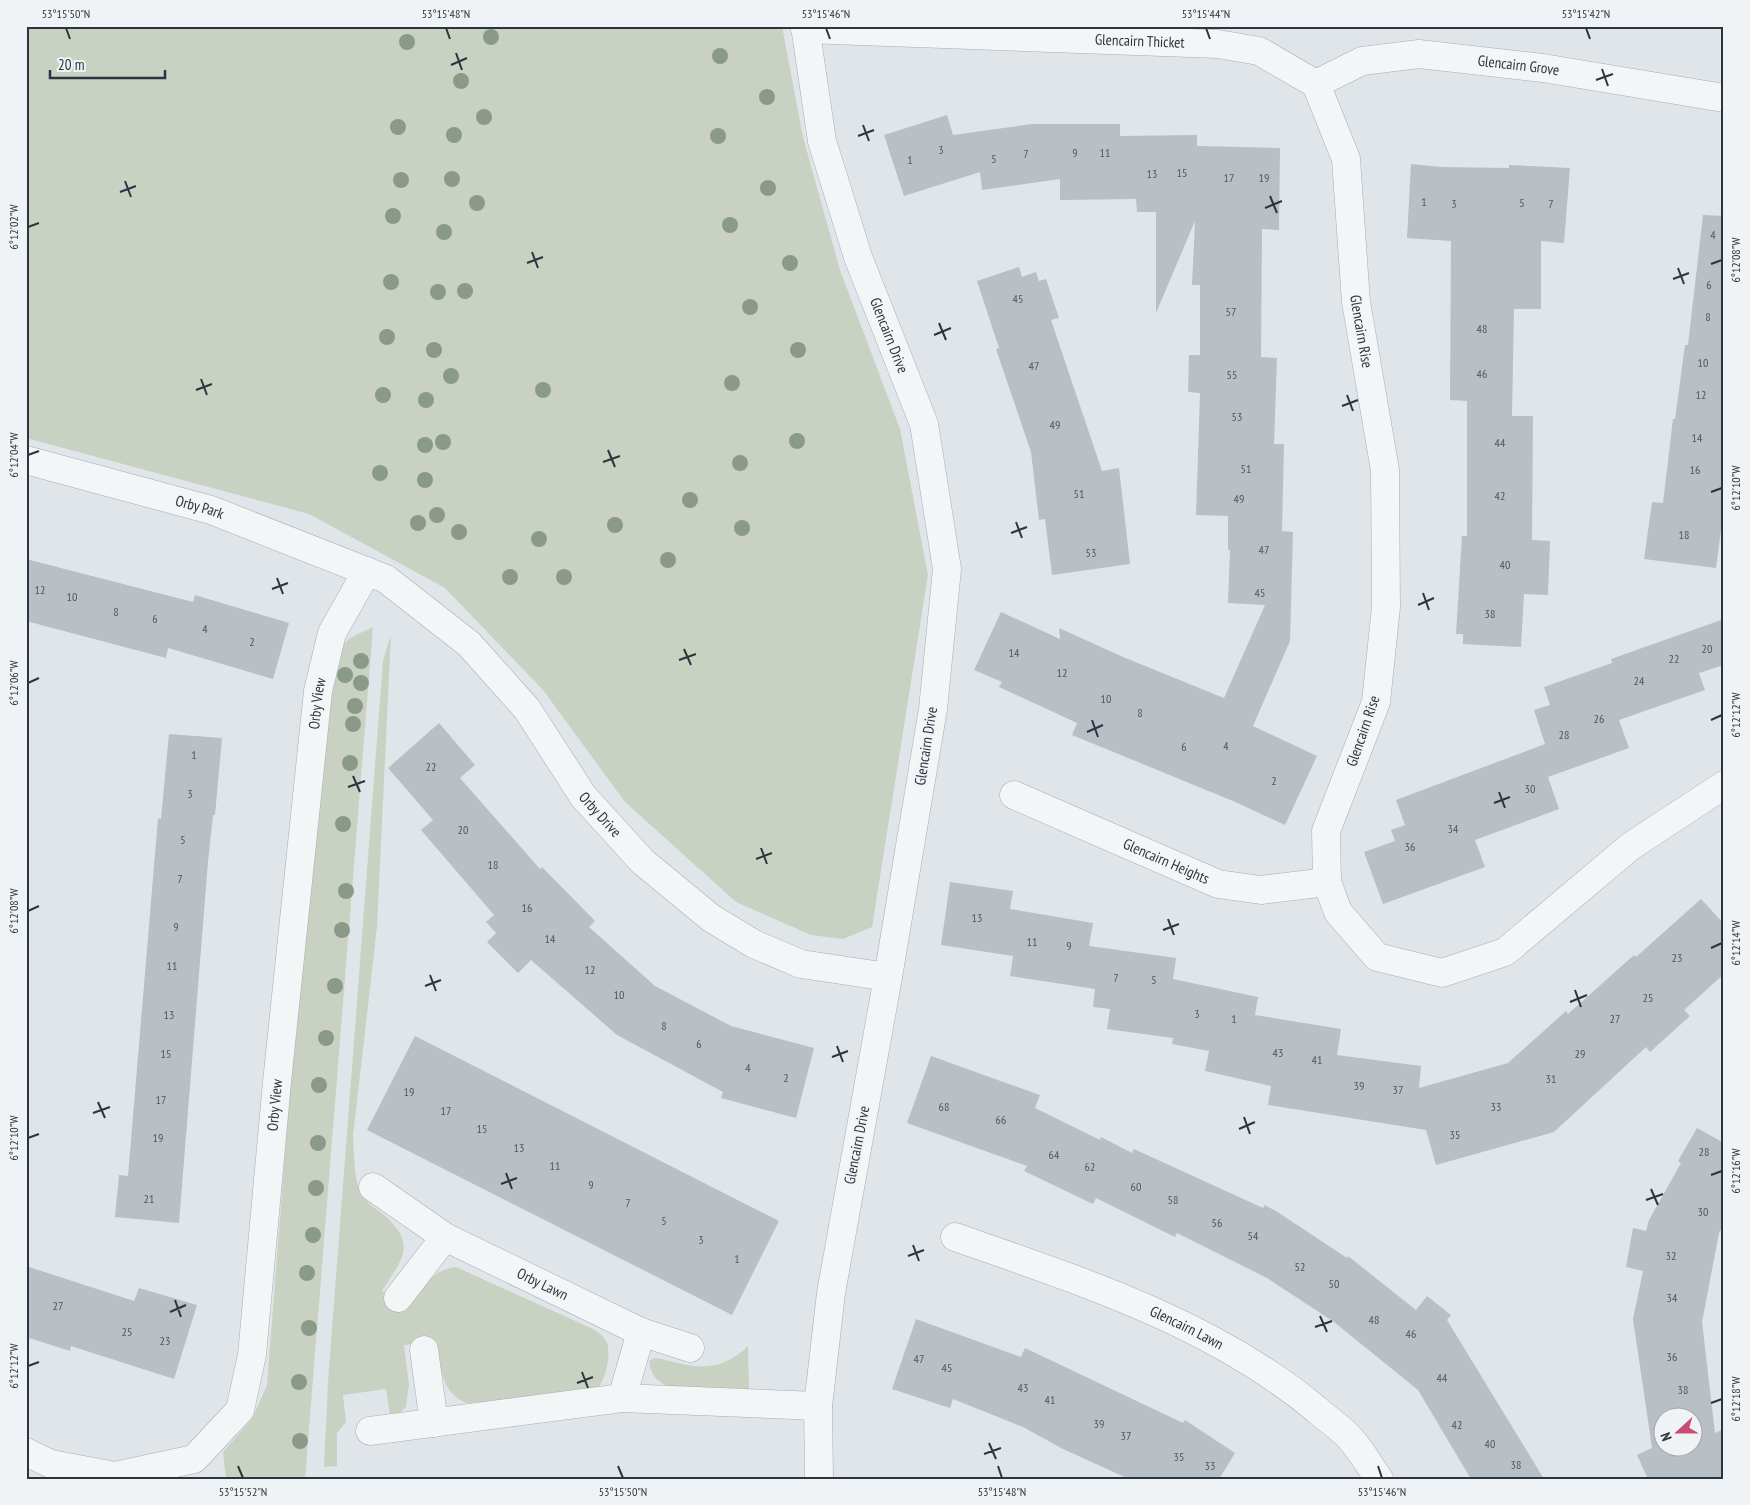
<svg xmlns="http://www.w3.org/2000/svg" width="1750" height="1505" font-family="'PT Sans Narrow',sans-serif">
  <rect width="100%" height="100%" fill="#e0e5e9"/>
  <!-- green -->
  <path fill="#c9d2c2" d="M26 26H782L803 137 840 270 900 429 928 575 872 927 843 939 811 935 736 902 625 802 543 690 445 588 309 514 26 438Z
    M373 627 305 1479H226L223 1452 252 1419 267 1385 291 1077 323 724 342 646 350 638Z
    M391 635 377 927 353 1136C354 1153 354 1184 363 1197 368 1204 378 1210 384 1215 418 1245 402 1259 382 1291L410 1306C422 1287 432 1270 456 1267L593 1329C599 1333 604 1336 607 1343 612 1358 604 1390 588 1396L466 1403C439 1390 442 1368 437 1341L404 1345 409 1384 406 1407 398 1414 390 1416 386 1389 343 1395 346 1422 337 1433V1466L324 1467 328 1382 383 660Z
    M748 1346 749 1389C720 1390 652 1403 649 1361L654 1358C664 1359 672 1362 682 1364 708 1370 729 1365 748 1346Z"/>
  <!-- building -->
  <path fill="#b8bfc5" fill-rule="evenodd" d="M947 115 953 135 1032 124H1120V136L1197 135V146L1280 148 1279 230 1262 229 1261 357 1277 358 1274 444H1284L1282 531 1293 532 1290 641 1253 726 1317 756 1285 825 1233 801 1072 735 1077 723 999 687 1002 682 974 670 1001 612 1060 639 1059 628 1123 657 1224 698 1265 605 1228 603 1230 550H1228V516L1196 515 1200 393 1188 392 1189 355H1200V285H1192L1195 221 1156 313V212H1137L1136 199 1060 200V179L982 190 980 172 904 196 884 135Z
    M1411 164 1440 167 1509 168V165L1570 168 1564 243 1541 241V309H1514L1512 416H1533L1532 540 1550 541 1548 595 1524 594 1521 647 1463 644V634H1456L1462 536H1467V401L1450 400 1451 241 1407 238Z
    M1703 215 1724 216V508L1716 568 1644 559 1652 502 1663 503 1673 419H1675L1685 345H1688Z
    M1019 267 1022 277 1036 272 1039 281 1046 279 1059 318 1051 320 1102 471 1119 468 1130 564 1052 575 1045 519 1039 520 1031 452 996 349 999 348 977 281Z
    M26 559 193 602 195 595 289 623 273 679 168 648 166 658 26 621Z
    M1724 619V665L1699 673 1705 690 1619 720 1629 748 1548 777 1559 809 1475 840 1485 867 1383 904 1364 852 1395 841 1391 830 1405 825 1396 800 1545 744 1534 710 1550 705 1544 687 1612 663 1611 659Z
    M439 723 475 765 460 778 540 869 542 867 595 921 589 927 655 986 731 1026 814 1048 796 1118 721 1098 723 1092 617 1035 531 960 518 973 487 942 496 933 486 922 494 915 421 830 433 820 388 768Z
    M169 734 222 738 215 815H213L208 862 179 1223 115 1217 119 1175 128 1176 158 818 161 819Z
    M950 882 1013 891 1010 909 1093 923 1089 946 1176 958 1173 979 1258 997 1255 1015 1341 1029 1337 1055 1421 1066 1419 1088 1508 1063 1566 1011 1568 1014 1634 955 1636 957 1701 899 1724 924V974L1684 1010 1690 1016 1650 1052 1646 1047 1554 1132 1436 1165 1426 1130 1268 1105 1271 1086 1205 1071 1209 1051 1172 1044 1173 1038 1107 1029 1110 1009 1093 1007 1095 989 1010 976 1013 956 941 945Z
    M415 1036 779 1221 732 1315 367 1130Z
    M931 1056 1040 1095 1035 1108 1100 1140 1101 1137 1132 1153 1134 1149 1263 1208 1265 1205 1279 1213 1347 1258 1348 1256 1416 1310 1427 1296 1451 1315 1447 1320 1544 1479H1471L1418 1390 1334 1322 1267 1278 1177 1233 1175 1237 1096 1198 1093 1204 1024 1171 1027 1166 907 1123Z
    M1697 1128 1724 1143V1225L1719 1233 1702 1322 1715 1433 1724 1429V1479H1648L1637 1455 1652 1448 1633 1319 1643 1271 1626 1267 1633 1228 1646 1231 1649 1220 1681 1163 1678 1161ZM1662 1418H1692V1448H1662Z
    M26 1266 134 1301 139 1288 197 1305 174 1379 71 1346 70 1351 26 1337Z
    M916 1319 1021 1357 1025 1348 1183 1423 1185 1420 1235 1453 1219 1479H1129L1063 1449 1023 1427 953 1399 950 1408 892 1389Z"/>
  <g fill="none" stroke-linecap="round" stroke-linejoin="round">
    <defs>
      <g id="minor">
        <path id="s1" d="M805 26 822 141 858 257 924 424 947 569 933 709 888 977 831 1293 818 1406 819 1479"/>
        <path id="s2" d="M805 29 1218 44 1259 51 1316 84"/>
        <path id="s3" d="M1316 84 1346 159 1356 302 1385 470 1386 607 1376 702 1326 831 1327 882 1338 912 1377 957 1442 973 1505 952 1631 846 1724 785"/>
        <path id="s4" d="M1316 84 1362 61 1419 54 1543 68 1724 98"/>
        <path id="s5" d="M26 460 211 510 386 579 469 644 527 709 583 796 642 861 711 918 754 944 801 964 888 977"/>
        <path id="s6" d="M1014 795 1218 884 1261 890 1327 882"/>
        <path id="s7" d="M373 1187 445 1237 641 1332 690 1348"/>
        <path id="s8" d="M955 1237C1081 1281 1212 1323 1316 1409 1326 1418 1338 1426 1348 1436 1360 1448 1369 1465 1379 1479"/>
        <path d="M398 1298 445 1237"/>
        <path d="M424 1350 434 1423"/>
        <path d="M622 1398 641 1332"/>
        <path d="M370 1431 622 1398 818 1406"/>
        <path id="s9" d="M26 1452 51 1464 115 1476 194 1459 240 1410 252 1355 277 1082 318 691 332 633 367 571"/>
      </g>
    </defs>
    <!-- minor casing -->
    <use href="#minor" stroke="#a6adb3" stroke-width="29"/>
    <!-- minor -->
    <use href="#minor" stroke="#f3f5f7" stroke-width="28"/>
  </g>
  <!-- trees -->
  <g fill="#8a9988">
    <circle cx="491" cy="37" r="8"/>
    <circle cx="407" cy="42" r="8"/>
    <circle cx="720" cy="56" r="8"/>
    <circle cx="461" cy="81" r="8"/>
    <circle cx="767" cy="97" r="8"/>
    <circle cx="484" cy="117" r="8"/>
    <circle cx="398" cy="127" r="8"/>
    <circle cx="454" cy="135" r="8"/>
    <circle cx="718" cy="136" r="8"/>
    <circle cx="452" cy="179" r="8"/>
    <circle cx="401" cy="180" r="8"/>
    <circle cx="768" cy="188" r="8"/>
    <circle cx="477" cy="203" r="8"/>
    <circle cx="393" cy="216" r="8"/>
    <circle cx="730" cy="225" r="8"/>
    <circle cx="444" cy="232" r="8"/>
    <circle cx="790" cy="263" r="8"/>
    <circle cx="391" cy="282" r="8"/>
    <circle cx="465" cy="291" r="8"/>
    <circle cx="438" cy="292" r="8"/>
    <circle cx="750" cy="307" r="8"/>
    <circle cx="387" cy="337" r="8"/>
    <circle cx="434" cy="350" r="8"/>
    <circle cx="798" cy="350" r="8"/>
    <circle cx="451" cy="376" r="8"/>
    <circle cx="732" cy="383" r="8"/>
    <circle cx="543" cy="390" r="8"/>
    <circle cx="383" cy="395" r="8"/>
    <circle cx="426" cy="400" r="8"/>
    <circle cx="797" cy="441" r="8"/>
    <circle cx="443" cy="442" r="8"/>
    <circle cx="425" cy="445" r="8"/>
    <circle cx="740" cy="463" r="8"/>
    <circle cx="380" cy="473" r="8"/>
    <circle cx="425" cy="480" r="8"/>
    <circle cx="690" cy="500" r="8"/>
    <circle cx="437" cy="515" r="8"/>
    <circle cx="418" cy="523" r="8"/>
    <circle cx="615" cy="525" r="8"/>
    <circle cx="742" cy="528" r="8"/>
    <circle cx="459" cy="532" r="8"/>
    <circle cx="539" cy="539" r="8"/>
    <circle cx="668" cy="560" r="8"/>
    <circle cx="510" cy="577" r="8"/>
    <circle cx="564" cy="577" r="8"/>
    <circle cx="361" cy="661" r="8"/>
    <circle cx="345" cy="675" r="8"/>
    <circle cx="361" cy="683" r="8"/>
    <circle cx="355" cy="706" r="8"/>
    <circle cx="353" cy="724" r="8"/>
    <circle cx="350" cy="763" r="8"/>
    <circle cx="343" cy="824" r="8"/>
    <circle cx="346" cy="891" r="8"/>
    <circle cx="342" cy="930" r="8"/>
    <circle cx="335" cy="986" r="8"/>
    <circle cx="326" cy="1038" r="8"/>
    <circle cx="319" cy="1085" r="8"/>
    <circle cx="318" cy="1143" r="8"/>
    <circle cx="316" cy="1188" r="8"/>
    <circle cx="313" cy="1235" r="8"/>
    <circle cx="307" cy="1273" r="8"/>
    <circle cx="309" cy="1328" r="8"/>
    <circle cx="299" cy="1382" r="8"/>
    <circle cx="300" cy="1441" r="8"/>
  </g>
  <!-- ticks -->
  <path fill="none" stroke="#2a353f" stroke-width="2" d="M66 28 70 39M446 28 450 39M826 28 830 39M1206 28 1210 39M1586 28 1590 39M456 53 462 70M451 65 467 58M1602 69 1608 86M1596 80 1613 74M863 125 869 141M858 136 874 130M125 181 131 197M120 192 136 186M1270 196 1277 213M1265 208 1282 201M28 227 39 223M532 252 538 268M527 263 543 257M1711 264 1722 260M1678 268 1684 284M1673 279 1689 273M939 323 946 340M934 335 951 328M201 379 207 395M196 390 212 384M1347 395 1353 411M1342 406 1358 400M608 450 615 467M28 455 39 451M603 462 620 456M1711 492 1722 488M1016 522 1022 538M1011 533 1027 527M277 578 283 594M272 589 288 583M1423 593 1429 610M1418 605 1434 598M684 649 691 665M679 660 696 654M28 683 39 678M1092 720 1098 737M1711 720 1722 715M1087 732 1103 725M353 776 360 792M348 787 365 781M1499 792 1505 808M1494 803 1510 797M761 848 767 864M756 859 772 853M28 911 39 906M1168 919 1174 935M1163 930 1179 924M1711 948 1722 943M430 975 436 991M425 986 441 980M1575 990 1581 1007M1570 1002 1587 995M837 1046 843 1062M832 1057 848 1051M98 1102 105 1118M93 1113 110 1107M1244 1117 1250 1134M1239 1129 1255 1122M28 1138 39 1134M506 1173 512 1189M1711 1175 1722 1171M501 1184 517 1178M1651 1189 1658 1205M1646 1200 1663 1194M913 1245 919 1261M908 1256 924 1250M175 1300 181 1317M170 1312 186 1305M1320 1316 1327 1332M1315 1327 1332 1321M28 1366 39 1362M582 1372 588 1388M577 1383 593 1377M1711 1403 1722 1399M989 1443 996 1459M984 1454 1001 1448M238 1466 243 1478M618 1466 623 1478M998 1466 1002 1478M1378 1466 1382 1478"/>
  <g text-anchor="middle" stroke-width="4" stroke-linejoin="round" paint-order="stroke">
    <!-- number labels -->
    <g font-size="12" fill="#4e5860">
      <text x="941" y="154">3</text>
      <text x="1075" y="157">9</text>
      <text x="1105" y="157">11</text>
      <text x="1026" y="158">7</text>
      <text x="994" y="163">5</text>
      <text x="910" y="164">1</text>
      <text x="1182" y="177">15</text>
      <text x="1152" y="178">13</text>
      <text x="1229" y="182">17</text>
      <text x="1264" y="182">19</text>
      <text x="1424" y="206">1</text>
      <text x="1522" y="207">5</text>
      <text x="1454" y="208">3</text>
      <text x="1551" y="208">7</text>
      <text x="1713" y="239">4</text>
      <text x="1709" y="289">6</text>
      <text x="1018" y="303">45</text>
      <text x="1231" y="316">57</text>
      <text x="1708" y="321">8</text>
      <text x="1482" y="333">48</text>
      <text x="1703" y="367">10</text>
      <text x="1034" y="370">47</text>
      <text x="1482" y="378">46</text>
      <text x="1232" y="379">55</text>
      <text x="1701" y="399">12</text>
      <text x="1237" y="421">53</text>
      <text x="1055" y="429">49</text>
      <text x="1697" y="442">14</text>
      <text x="1500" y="447">44</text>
      <text x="1246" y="473">51</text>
      <text x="1695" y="474">16</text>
      <text x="1079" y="498">51</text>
      <text x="1500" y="500">42</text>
      <text x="1239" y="503">49</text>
      <text x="1684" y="539">18</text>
      <text x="1264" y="554">47</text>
      <text x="1091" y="557">53</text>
      <text x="1505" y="569">40</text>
      <text x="40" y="594">12</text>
      <text x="1260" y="597">45</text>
      <text x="72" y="601">10</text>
      <text x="116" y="616">8</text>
      <text x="1490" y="618">38</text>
      <text x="155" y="623">6</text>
      <text x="205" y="633">4</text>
      <text x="252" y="646">2</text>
      <text x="1707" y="653">20</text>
      <text x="1014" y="657">14</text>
      <text x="1674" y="663">22</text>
      <text x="1062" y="677">12</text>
      <text x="1639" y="685">24</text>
      <text x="1106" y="703">10</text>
      <text x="1140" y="717">8</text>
      <text x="1599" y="723">26</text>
      <text x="1564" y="739">28</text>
      <text x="1226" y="750">4</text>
      <text x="1184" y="751">6</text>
      <text x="194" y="759">1</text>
      <text x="431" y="771">22</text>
      <text x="1274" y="785">2</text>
      <text x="1530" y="793">30</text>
      <text x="190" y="798">3</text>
      <text x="1453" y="833">34</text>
      <text x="463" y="834">20</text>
      <text x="183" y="844">5</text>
      <text x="1410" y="851">36</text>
      <text x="493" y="869">18</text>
      <text x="180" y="883">7</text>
      <text x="527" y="912">16</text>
      <text x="977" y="922">13</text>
      <text x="176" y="931">9</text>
      <text x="550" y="943">14</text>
      <text x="1032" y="946">11</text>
      <text x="1069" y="950">9</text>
      <text x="1677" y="962">23</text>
      <text x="172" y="970">11</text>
      <text x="590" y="974">12</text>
      <text x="1116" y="982">7</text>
      <text x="1154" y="984">5</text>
      <text x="619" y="999">10</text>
      <text x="1648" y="1002">25</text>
      <text x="1197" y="1018">3</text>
      <text x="169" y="1019">13</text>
      <text x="1234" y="1023">1</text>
      <text x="1615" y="1023">27</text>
      <text x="664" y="1030">8</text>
      <text x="699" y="1048">6</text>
      <text x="1278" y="1057">43</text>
      <text x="166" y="1058">15</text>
      <text x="1580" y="1058">29</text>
      <text x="1317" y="1064">41</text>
      <text x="748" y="1072">4</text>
      <text x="786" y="1082">2</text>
      <text x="1551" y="1083">31</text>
      <text x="1359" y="1090">39</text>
      <text x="1398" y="1094">37</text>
      <text x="409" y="1096">19</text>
      <text x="161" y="1104">17</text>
      <text x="944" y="1111">68</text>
      <text x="1496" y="1111">33</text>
      <text x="446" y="1115">17</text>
      <text x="1001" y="1124">66</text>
      <text x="482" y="1133">15</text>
      <text x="1455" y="1139">35</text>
      <text x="158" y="1142">19</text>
      <text x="519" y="1152">13</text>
      <text x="1704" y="1156">28</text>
      <text x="1054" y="1159">64</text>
      <text x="555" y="1170">11</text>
      <text x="1090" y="1171">62</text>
      <text x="591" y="1189">9</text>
      <text x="1136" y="1191">60</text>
      <text x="149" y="1203">21</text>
      <text x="1173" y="1204">58</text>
      <text x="628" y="1207">7</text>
      <text x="1703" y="1216">30</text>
      <text x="664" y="1225">5</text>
      <text x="1217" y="1227">56</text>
      <text x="1253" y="1240">54</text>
      <text x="701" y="1244">3</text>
      <text x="1671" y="1260">32</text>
      <text x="737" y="1263">1</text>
      <text x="1300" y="1271">52</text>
      <text x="1334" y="1288">50</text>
      <text x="1672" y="1302">34</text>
      <text x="58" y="1310">27</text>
      <text x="1374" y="1324">48</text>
      <text x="127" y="1336">25</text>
      <text x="1411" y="1338">46</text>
      <text x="165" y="1345">23</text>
      <text x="1672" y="1361">36</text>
      <text x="919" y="1363">47</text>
      <text x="947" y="1372">45</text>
      <text x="1442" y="1382">44</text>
      <text x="1023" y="1392">43</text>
      <text x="1683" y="1394">38</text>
      <text x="1050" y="1404">41</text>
      <text x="1099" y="1428">39</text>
      <text x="1457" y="1429">42</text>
      <text x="1126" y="1440">37</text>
      <text x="1490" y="1448">40</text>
      <text x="1179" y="1461">35</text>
      <text x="1516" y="1469">38</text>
      <text x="1210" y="1470">33</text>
    </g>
    <!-- street labels -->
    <g font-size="15" fill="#2a353f" stroke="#f0f3f6">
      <text dy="5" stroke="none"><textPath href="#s2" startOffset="335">Glencairn Thicket</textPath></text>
      <text dy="5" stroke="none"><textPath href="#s4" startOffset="209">Glencairn Grove</textPath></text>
      <text dy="5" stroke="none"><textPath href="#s3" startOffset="254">Glencairn Rise</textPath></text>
      <text dy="5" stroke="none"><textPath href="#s1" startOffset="322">Glencairn Drive</textPath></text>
      <text dy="5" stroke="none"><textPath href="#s5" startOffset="180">Orby Park</textPath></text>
      <text dy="5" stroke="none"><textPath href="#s9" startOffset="952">Orby View</textPath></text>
      <text transform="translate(1363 731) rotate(-71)" y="5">Glencairn Rise</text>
      <text transform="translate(926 746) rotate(-81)" y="5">Glencairn Drive</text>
      <text dy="5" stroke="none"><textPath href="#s5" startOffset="701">Orby Drive</textPath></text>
      <text dy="5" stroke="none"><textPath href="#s6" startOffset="166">Glencairn Heights</textPath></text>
      <text dy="5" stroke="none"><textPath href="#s9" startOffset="548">Orby View</textPath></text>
      <text transform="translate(857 1145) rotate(-79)" y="5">Glencairn Drive</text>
      <text dy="5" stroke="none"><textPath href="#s7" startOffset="196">Orby Lawn</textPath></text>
      <text dy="5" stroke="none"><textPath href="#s8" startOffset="249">Glencairn Lawn</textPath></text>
    </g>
  </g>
  <!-- border -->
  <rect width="1750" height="1505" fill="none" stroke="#f0f3f6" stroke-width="55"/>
  <!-- north arrow -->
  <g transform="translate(1678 1432) rotate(249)"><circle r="24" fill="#f0f3f6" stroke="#a1a7ad"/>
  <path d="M0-4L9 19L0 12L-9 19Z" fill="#c74c72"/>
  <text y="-8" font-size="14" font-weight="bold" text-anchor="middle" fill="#2a353f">N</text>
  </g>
  <!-- scale -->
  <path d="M50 70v8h115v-8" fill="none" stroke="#2a353f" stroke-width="2.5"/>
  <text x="58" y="70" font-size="15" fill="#2a353f" stroke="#f0f3f6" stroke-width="4" paint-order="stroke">20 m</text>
  <rect x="28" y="28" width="1694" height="1450" fill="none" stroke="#2a353f" stroke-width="2"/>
  <g font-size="12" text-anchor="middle" fill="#2a353f">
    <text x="66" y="18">53°15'50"N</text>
    <text x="446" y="18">53°15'48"N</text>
    <text x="826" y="18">53°15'46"N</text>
    <text x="1206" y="18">53°15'44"N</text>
    <text x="1586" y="18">53°15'42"N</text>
    <text transform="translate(14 227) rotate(-90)" y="4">6°12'02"W</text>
    <text transform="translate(1736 260) rotate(-90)" y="4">6°12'08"W</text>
    <text transform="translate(14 455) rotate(-90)" y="4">6°12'04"W</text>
    <text transform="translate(1736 488) rotate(-90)" y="4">6°12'10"W</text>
    <text transform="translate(14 683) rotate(-90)" y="4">6°12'06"W</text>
    <text transform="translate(1736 715) rotate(-90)" y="4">6°12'12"W</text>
    <text transform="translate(14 911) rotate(-90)" y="4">6°12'08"W</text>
    <text transform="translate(1736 943) rotate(-90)" y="4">6°12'14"W</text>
    <text transform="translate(14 1138) rotate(-90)" y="4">6°12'10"W</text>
    <text transform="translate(1736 1171) rotate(-90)" y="4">6°12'16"W</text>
    <text transform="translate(14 1366) rotate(-90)" y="4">6°12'12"W</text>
    <text transform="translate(1736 1399) rotate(-90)" y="4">6°12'18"W</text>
    <text x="243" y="1496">53°15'52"N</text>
    <text x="623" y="1496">53°15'50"N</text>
    <text x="1002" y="1496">53°15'48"N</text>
    <text x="1382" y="1496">53°15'46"N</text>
  </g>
</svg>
